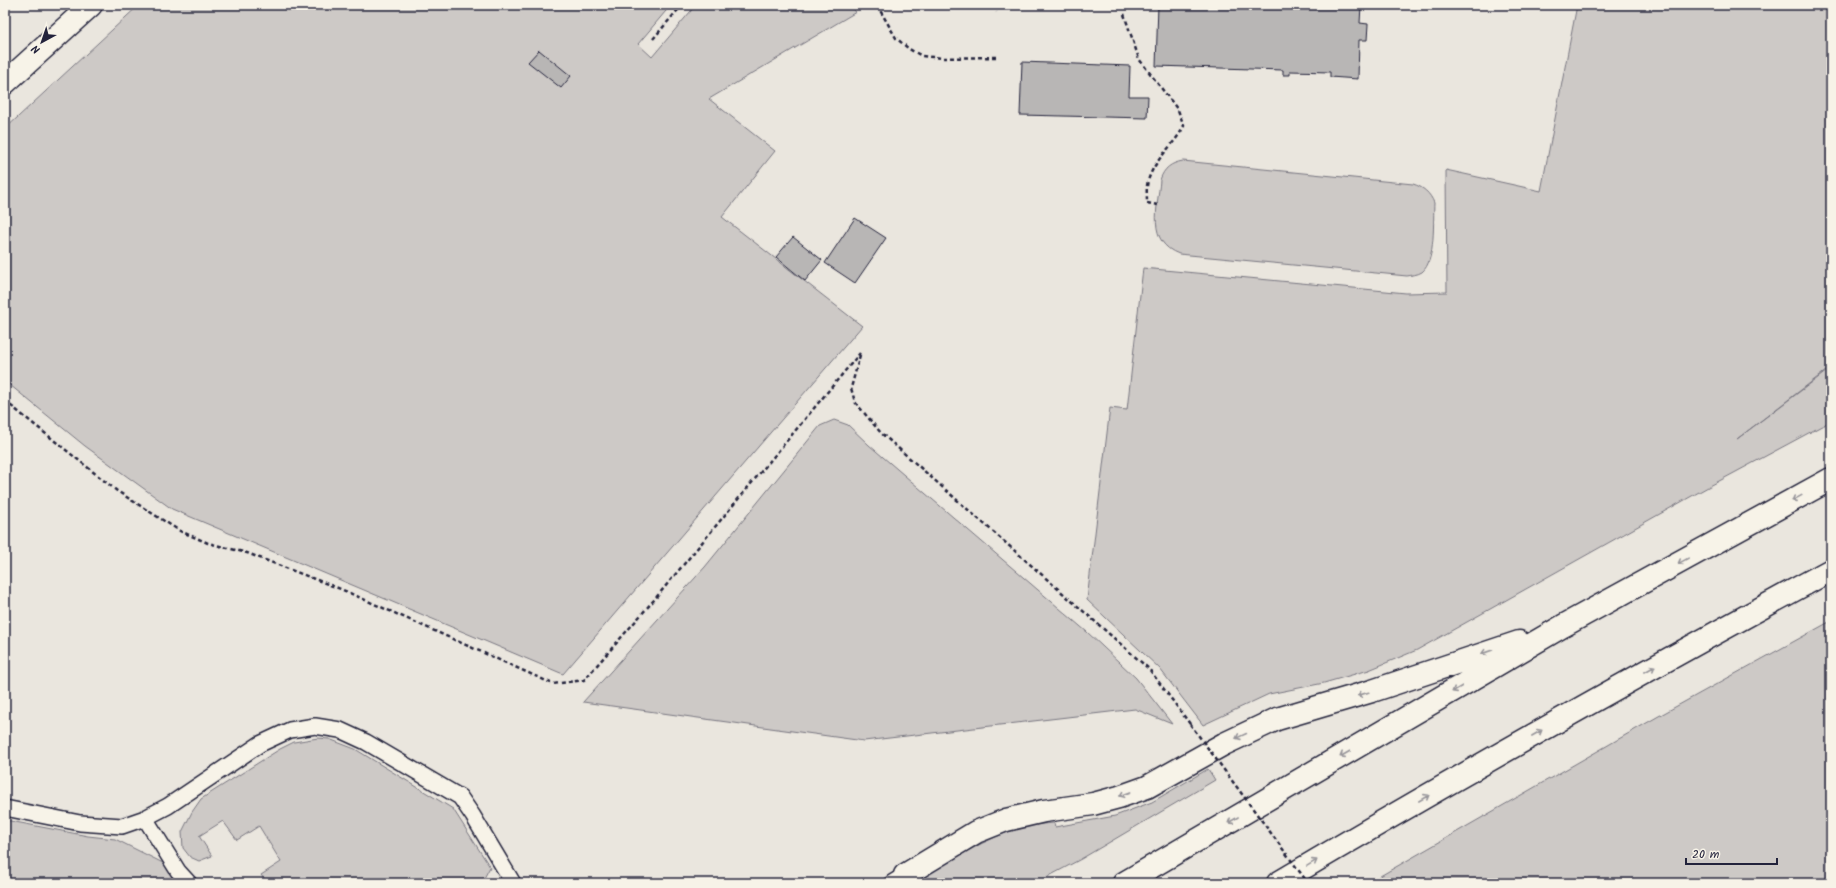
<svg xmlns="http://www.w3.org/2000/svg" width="1836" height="888" font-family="Kalam,sans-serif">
  <rect width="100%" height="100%" fill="#eae6de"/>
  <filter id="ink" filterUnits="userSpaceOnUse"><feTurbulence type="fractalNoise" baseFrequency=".025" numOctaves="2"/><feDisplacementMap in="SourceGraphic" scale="8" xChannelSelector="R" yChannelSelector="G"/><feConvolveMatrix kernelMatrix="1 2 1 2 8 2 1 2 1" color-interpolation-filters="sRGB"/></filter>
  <g filter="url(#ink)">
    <!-- green -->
    <path fill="#cdc9c6" stroke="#787680" d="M139 5H671L638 44 652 57 696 5H848L856 12 709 99 775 151 722 217 862 326 563 674 172 509 85 446 5 381V129Z
      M1577 5H1831V367L1737 439 1831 368V421L1708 487 1417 650 1369 670 1324 683 1269 694 1203 725 1160 669 1087 600 1110 408 1127 410 1143 268 1406 293 1447 292 1446 170 1541 191Z
      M1183 161 1413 184C1423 187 1430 193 1434 203 1433 219 1436 261 1422 272 1417 275 1412 275 1407 276L1179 254C1146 242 1158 207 1160 180 1164 168 1171 163 1183 161Z
      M834 420 848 425 869 445 1087 632 1136 678 1172 724 1135 709 864 741 583 702 705 567 820 426Z
      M1831 621V883H1368L1657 717Z
      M318 738 329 739 355 749 453 809 490 867 483 880 478 883H267L261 875 281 862 259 826 237 840 223 821 199 836 212 856 199 861 190 857 183 848 182 832 192 812 201 799 280 749 294 742Z
      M1208 769 1215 780 1081 859 1036 883H915C950 861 984 838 1024 827 1034 824 1044 824 1054 823L1055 827 1115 816 1152 802Z
      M5 820 88 836 115 839 163 863 168 867 179 883H5Z"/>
    <!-- building -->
    <path fill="#b8b6b5" stroke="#22223b" d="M1158 5H1361L1360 23 1368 24 1367 40H1359L1358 79 1330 77V72L1290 71V75H1283V70L1156 66Z
      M539 50 571 76 561 88 528 62Z
      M1022 62 1130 66 1129 96H1148L1147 118 1020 115Z
      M855 218 886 238 855 283 825 263Z
      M793 237 822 260 805 281 776 257Z"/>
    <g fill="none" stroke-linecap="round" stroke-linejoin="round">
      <defs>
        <path id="service" d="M5 808 80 823 122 826 145 818 168 806 260 744 290 730 315 726 340 730 366 742 460 797 473 816 513 883
          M145 818 178 871 189 883
          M892 883 905 875"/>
        <path id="tertiary" d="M5 83 91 5"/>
        <path id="motorway" d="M905 875 976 832 1006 820 1044 811 1093 804 1119 797 1147 787 1224 744 1277 719 1372 691 1519 642
          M1124 883 1563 626 1831 479
          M1278 883C1460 775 1645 671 1831 570"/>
      </defs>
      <!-- service casing -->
      <use href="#service" stroke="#22223b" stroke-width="18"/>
      <!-- tertiary casing -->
      <use href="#tertiary" stroke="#22223b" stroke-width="25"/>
      <!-- motorway casing -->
      <use href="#motorway" stroke="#22223b" stroke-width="25"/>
      <!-- path -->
      <path stroke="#22223b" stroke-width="2.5" stroke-dasharray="4 3" stroke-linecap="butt" d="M877 5 896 38 909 49 922 56 943 58 997 57
        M996 5 997 12
        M1124 14 1139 59 1178 110 1184 126C1174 146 1154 159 1148 181 1146 187 1147 196 1147 203L1158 205
        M653 39 682 5
        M860 355 851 388 855 402 881 433 1149 669 1190 724
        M5 401 117 491 180 531 208 543 247 553 343 590 553 684 584 680 654 600 860 353"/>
      <!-- service -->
      <use href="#service" stroke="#f7f3e8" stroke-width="15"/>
      <!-- tertiary -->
      <use href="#tertiary" stroke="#f7f3e8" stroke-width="22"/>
      <!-- motorway -->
      <use href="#motorway" stroke="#f7f3e8" stroke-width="22"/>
      <!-- path-bridge -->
      <path stroke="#22223b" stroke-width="2.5" stroke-dasharray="4 3" stroke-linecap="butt" d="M1190 724 1308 883"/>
    </g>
    <!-- one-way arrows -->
    <defs><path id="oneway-shaft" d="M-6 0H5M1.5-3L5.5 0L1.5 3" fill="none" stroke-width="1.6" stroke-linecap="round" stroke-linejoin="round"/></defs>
    <g stroke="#97959a">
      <use href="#oneway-shaft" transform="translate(1797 498) rotate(151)"/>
      <use href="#oneway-shaft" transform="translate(1683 561) rotate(151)"/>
      <use href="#oneway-shaft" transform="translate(1487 652) rotate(161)"/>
      <use href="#oneway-shaft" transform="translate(1650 669) rotate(-30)"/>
      <use href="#oneway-shaft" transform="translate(1457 689) rotate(150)"/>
      <use href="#oneway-shaft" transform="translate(1363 694) rotate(164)"/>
      <use href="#oneway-shaft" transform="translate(1537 733) rotate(-30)"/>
      <use href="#oneway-shaft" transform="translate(1241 736) rotate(155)"/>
      <use href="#oneway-shaft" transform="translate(1345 754) rotate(150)"/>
      <use href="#oneway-shaft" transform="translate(1125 794) rotate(160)"/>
      <use href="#oneway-shaft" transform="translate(1424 798) rotate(-30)"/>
      <use href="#oneway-shaft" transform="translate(1233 820) rotate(150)"/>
      <use href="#oneway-shaft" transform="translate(1312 863) rotate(-31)"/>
    </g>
  </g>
  <!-- margin -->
  <rect width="1836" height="888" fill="none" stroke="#f7f3e8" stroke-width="20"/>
  <rect x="10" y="10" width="1816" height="868" fill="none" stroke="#22223b" stroke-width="1.5" filter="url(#ink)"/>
  <!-- north arrow -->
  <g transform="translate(42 42) rotate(220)" stroke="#f7f3e8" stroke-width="3" paint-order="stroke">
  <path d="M0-3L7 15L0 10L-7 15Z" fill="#22223b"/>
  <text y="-6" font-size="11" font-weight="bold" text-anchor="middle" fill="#22223b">N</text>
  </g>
  <!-- scale -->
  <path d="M1686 858v6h91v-6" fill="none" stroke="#22223b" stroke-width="2"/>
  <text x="1692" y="858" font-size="12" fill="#22223b" stroke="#f7f3e8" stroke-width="3" paint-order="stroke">20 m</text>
</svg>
